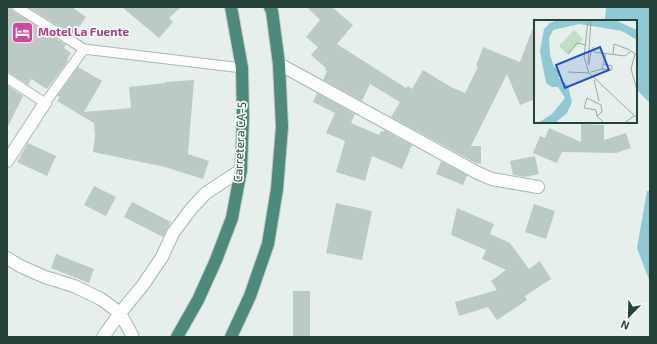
<svg xmlns="http://www.w3.org/2000/svg" width="657" height="344" font-family="'Exo 2',sans-serif">
  <rect width="100%" height="100%" fill="#e6efeb"/>
  <!-- water -->
  <path fill="#8ec9d4" d="M606 7H650V103L636 89V21H607L605 19Z
    M647 191H650V282L637 248Z"/>
  <!-- building -->
  <path fill="#bbcac4" d="M7 7H11L12 10 14 12 66 45 64 48 71 53 67 60 68 61 47 89 31 79 28 85 10 73 7 72Z
    M28 7H72L86 17 73 35Z
    M122 7H181L169 18 173 22 159 38Z
    M307 7H332L353 25 337 44 406 88 408 86 412 89 423 70 451 87 465 93 478 67 476 66 483 47 520 62 534 25 535 26V99L520 105 507 74 471 146H481V164L476 163 391 117 400 102 370 84 362 101 323 80 327 71 325 70 326 68 311 55 318 47 306 37 320 20Z
    M78 67 102 81 84 112 131 108 129 87 165 83V82L194 80 188 154 209 161 203 179 165 167 93 152 95 136 94 123 57 101 60 97 57 96Z
    M7 85 23 96 7 128Z
    M317 93 355 114 351 123 379 135 381 131 383 132 384 130 412 145 402 169 372 156 365 181 336 172 345 141 326 133 335 113 313 102Z
    M581 124 604 125V140L626 133 631 148 616 153 562 152 557 163 533 153 540 136 545 138 549 128 581 142Z
    M28 143 56 156 47 176 17 162 22 153Z
    M535 156 539 174 525 177 513 175 510 161Z
    M441 161 467 175 463 185 436 174Z
    M94 186 116 197 106 216 84 205Z
    M132 202 171 222 163 237 124 217Z
    M336 203 372 211 362 260 326 253Z
    M534 204 555 211 546 239 525 232Z
    M457 208 494 224 490 234 510 243 529 269 540 261 551 279 525 296 527 300 497 320 488 307 459 316 455 302 497 290 491 281 506 270 482 259 486 250 451 235Z
    M56 254 94 269 89 283 51 268Z
    M293 291H310V337H293Z"/>
  <g fill="none" stroke-linecap="round" stroke-linejoin="round">
    <defs>
      <path id="service" d="M17 7 84 49 242 68
        M7 78 45 103 84 49"/>
      <path id="minor" d="M279 64 478 173 492 179 538 187
        M7 161 45 103
        M7 258 20 266 45 277 74 286 101 299 120 313 103 337
        M132 337V335L120 313 143 285 162 257 173 233 191 209 206 193 241 170"/>
      <path id="trunk" d="M177 337 198 300 216 260 232 218 241 170 243 117 242 68 231 7
        M231 337 250 296 268 244 277 189 282 127 279 64 272 11 270 7"/>
    </defs>
    <!-- service casing -->
    <use href="#service" stroke="#a8b8b2" stroke-width="11"/>
    <!-- minor casing -->
    <use href="#minor" stroke="#a8b8b2" stroke-width="14"/>
    <!-- trunk casing -->
    <use href="#trunk" stroke="#c2cac8" stroke-width="14"/>
    <!-- service -->
    <use href="#service" stroke="#fff" stroke-width="9"/>
    <!-- minor -->
    <use href="#minor" stroke="#fff" stroke-width="12"/>
    <!-- trunk -->
    <use href="#trunk" stroke="#4c8a7c" stroke-width="12"/>
  </g>
  <!-- icons -->
  <defs>
    <symbol id="hotel-square" viewBox="-11 -11 22 22"><rect x="-9" y="-9" width="18" height="18" rx="4" fill="#d1479c" stroke="#f7fbf9"/><path d="M-6-4.5h1.5V1H6V5H4.5V3h-9V5H-6ZM-4 0a1.8 1.8 0 1 1 3.6 0ZM.5 0V-2.5h3Q6-2.5 6 0Z" fill="#fff"/></symbol>
  </defs>
  <g fill-rule="evenodd">
    <use href="#hotel-square" x="10" y="20" width="25" height="25"/>
  </g>
  <g text-anchor="middle" stroke-width="3.5" stroke-linejoin="round" paint-order="stroke">
    <!-- hotel labels -->
    <g font-size="12" font-weight="bold" fill="#b23c85" stroke="#f7fbf9" text-anchor="start">
      <text x="38" y="36">Motel La Fuente</text>
    </g>
    <!-- street labels -->
    <g font-size="12" fill="#24423a" stroke="#f7fbf9">
      <text transform="translate(240 142) rotate(-87)" y="4">Carretera CA-5</text>
    </g>
  </g>
  <!-- overview -->
  <g transform="translate(534 20)">
    <rect width="103" height="103" fill="#e6efeb"/>
    <path d="M40 10 49 19 34 35 25 26Z" fill="#bfe0c8"/>
    <path d="M24 0H81L103 10V20L88 11 45 4 19 10 15 18 16 35 20 47 26 51 25 58 34 66 38 82 33 93 21 103H4L18 94 31 78 24 67H18L12 63 6 31 10 9 16 3Z" fill="#8ec9d4"/>
    <path fill="none" stroke="#98aaa4" stroke-width="1" d="M54 0 50 37 55 53 103 98M59 27 60 32 91 36 97 31 103 35M34 34 43 23 52 25M79 34 80 24 96 30M101 34 97 49 103 70M54 44 57 0M55 45 57 31M68 49 72 33M34 52 55 53M57 52 68 49 78 50V46L69 44M60 60 65 81M63 96 62 90 50 88 53 78 67 85 68 92 63 96 70 103M90 103 100 96"/>
    <path fill="#1d4ed8" fill-opacity="0.15" stroke="#1d4ed8" stroke-width="2" d="M66 27 75 50 31 68 22 45Z"/>
    <rect width="103" height="103" fill="none" stroke="#24423a" stroke-width="2"/>
  </g>
  <!-- border -->
  <rect width="657" height="344" fill="none" stroke="#24423a" stroke-width="16"/>
  <!-- north arrow -->
  <g transform="translate(629 316) rotate(203)" stroke="#f7fbf9" stroke-width="3" paint-order="stroke">
  <path d="M0-3L7 15L0 10L-7 15Z" fill="#24423a"/>
  <text y="-6" font-size="11" font-weight="bold" text-anchor="middle" fill="#24423a">N</text>
  </g>
</svg>
